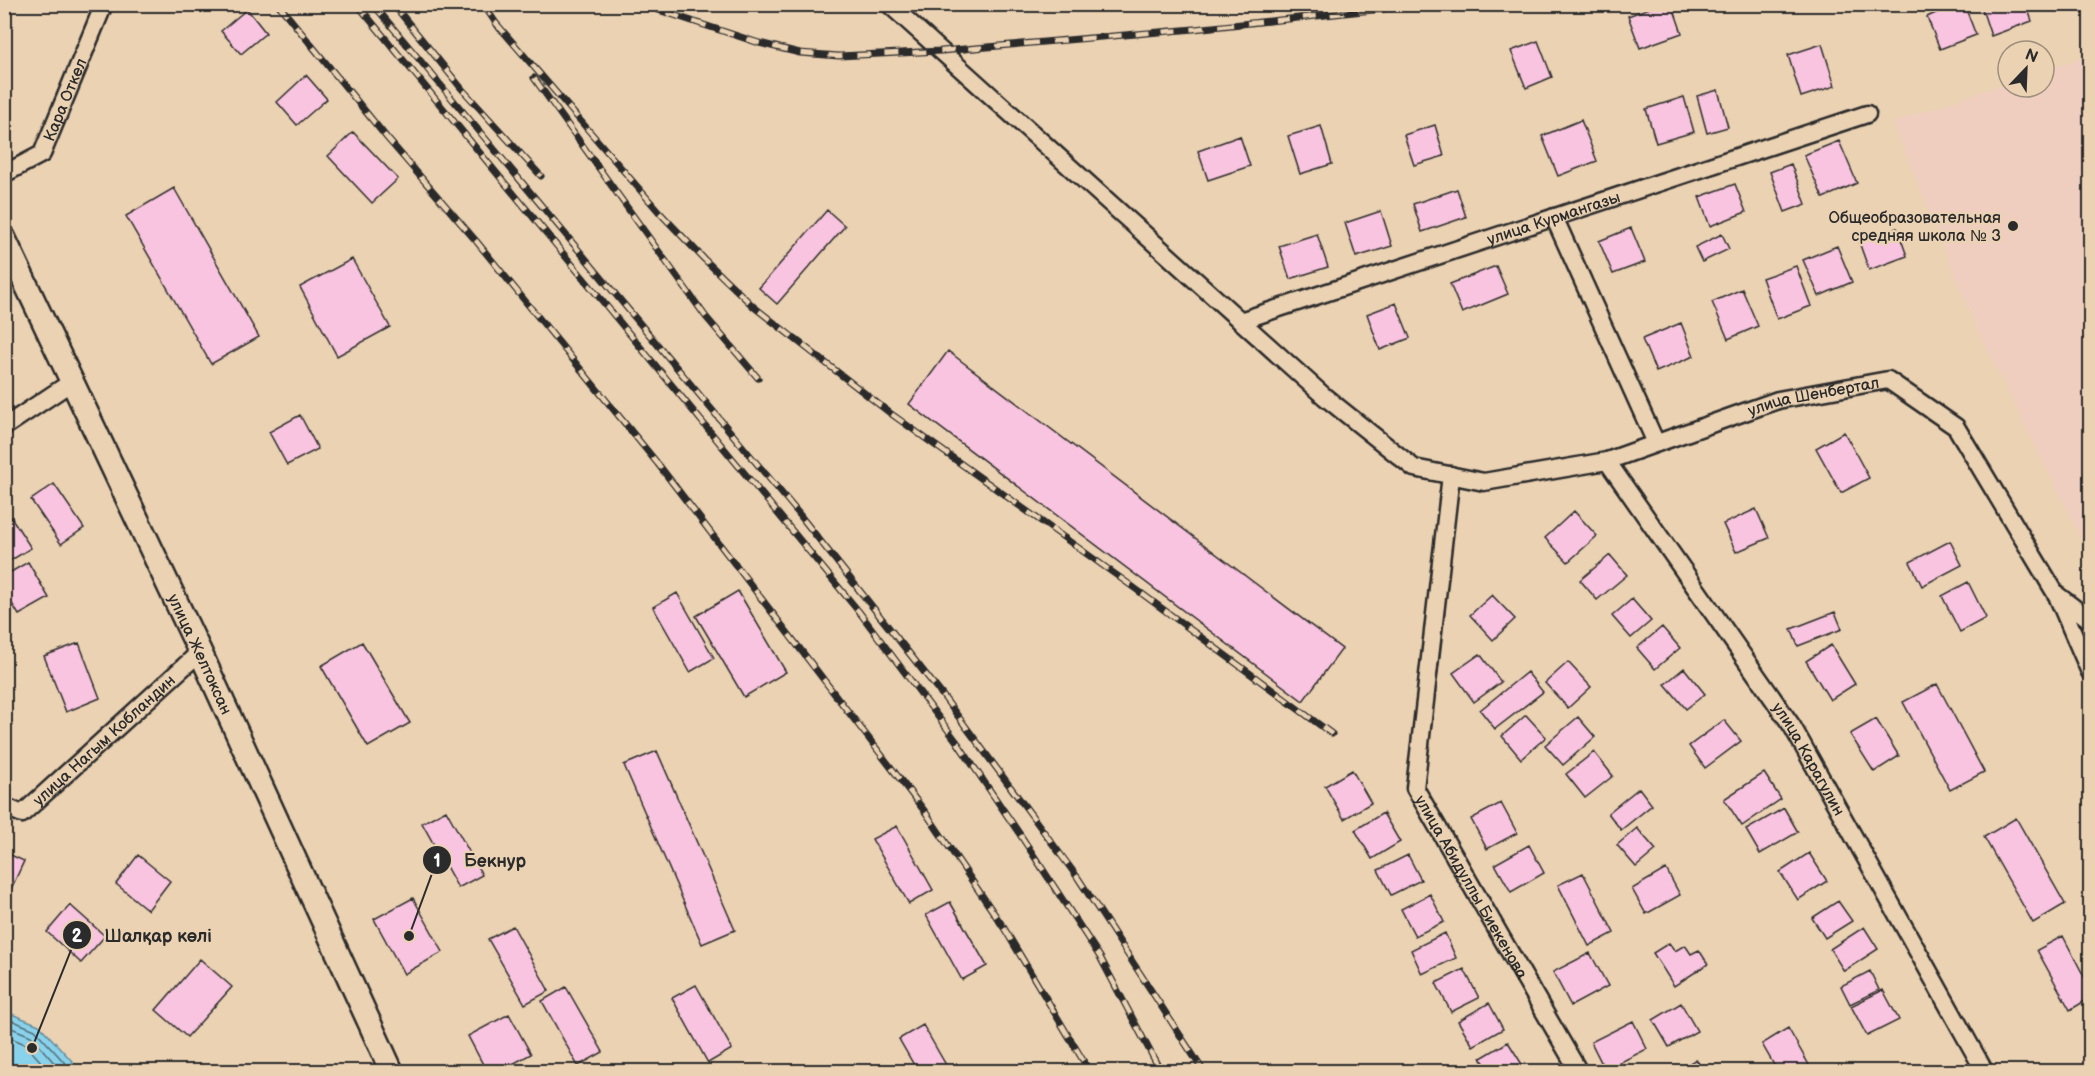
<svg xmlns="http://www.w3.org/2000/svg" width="2095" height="1076" font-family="'Balsamiq Sans',sans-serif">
  <rect width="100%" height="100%" fill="#ebd2b3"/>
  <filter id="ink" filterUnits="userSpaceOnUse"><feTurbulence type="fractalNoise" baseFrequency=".0167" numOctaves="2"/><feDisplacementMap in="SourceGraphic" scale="12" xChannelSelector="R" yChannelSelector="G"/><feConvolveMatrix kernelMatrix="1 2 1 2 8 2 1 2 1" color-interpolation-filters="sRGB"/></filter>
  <g filter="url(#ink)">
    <!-- built -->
    <path fill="#efcec0" d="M2090 55V555L1977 329 1893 122 2008 83V87H2044V71Z"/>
    <!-- water -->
    <path fill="#8ad2eb" stroke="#648f9e" stroke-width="1.5" d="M4 1011 39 1025 81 1071H5Z"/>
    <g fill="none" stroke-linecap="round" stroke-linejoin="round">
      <!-- shore -->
      <path stroke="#516e78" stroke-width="1.5" d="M4 1017 35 1030 73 1072
        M4 1025 31 1036 62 1072
        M4 1035 25 1044 50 1072"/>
    </g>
    <!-- building -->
    <path fill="#f9c4df" stroke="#2b2b2b" stroke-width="1.5" d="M1660 4H1672L1682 33 1640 48 1628 16Z
      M1956 4H1964L1976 35 1940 49 1927 17Z
      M1986 4H2026L2032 21 1991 36 1981 6Z
      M247 9 266 33 241 54 221 31Z
      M1538 41 1552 77 1526 88 1511 51Z
      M1822 44 1835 86 1801 97 1788 55Z
      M306 75 327 99 297 125 277 102Z
      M1718 90 1728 127 1707 133 1697 96Z
      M1684 97 1694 132 1656 143 1646 109Z
      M1581 120 1597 161 1558 176 1542 136Z
      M1435 125 1444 156 1414 165 1404 135Z
      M1321 126 1332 164 1300 174 1288 136Z
      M353 132 398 179 372 203 328 156Z
      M1240 136 1250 166 1208 180 1198 151Z
      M1839 141 1857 183 1823 198 1804 155Z
      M1791 164 1806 204 1785 212 1770 172Z
      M1735 184 1746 212 1710 226 1699 197Z
      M174 188 259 337 211 364 126 216Z
      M1457 189 1466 217 1422 232 1413 204Z
      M827 210 845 226 777 304 759 288Z
      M1381 211 1392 246 1356 257 1345 223Z
      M1631 228 1645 262 1613 274 1599 241Z
      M1897 228 1907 256 1869 270 1859 242Z
      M1317 234 1328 267 1290 279 1279 246Z
      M1722 234 1729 249 1702 262 1695 247Z
      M1837 246 1852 282 1819 296 1803 260Z
      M352 259 390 327 337 356 300 287Z
      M1496 266 1508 294 1462 313 1450 284Z
      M1796 266 1811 306 1777 319 1762 278Z
      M1742 289 1758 326 1728 339 1712 302Z
      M1396 303 1410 338 1380 350 1367 314Z
      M1681 323 1694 356 1656 372 1642 339Z
      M948 351 1342 649 1303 701 909 404Z
      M300 415 318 449 287 465 269 432Z
      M1844 432 1869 478 1841 493 1816 448Z
      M54 484 84 528 61 544 31 500Z
      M1756 509 1769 538 1736 552 1723 524Z
      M1574 511 1597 536 1568 562 1545 538Z
      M11 517 31 548 5 564 4 521Z
      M1950 541 1962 565 1922 586 1910 562Z
      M1610 555 1627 575 1597 600 1580 580Z
      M28 562 49 598 19 615 4 591V576Z
      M1968 582 1986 618 1960 632 1942 596Z
      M738 591 786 672 744 697 696 616Z
      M677 593 714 658 690 672 653 607Z
      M1492 595 1515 619 1493 640 1470 615Z
      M1632 599 1651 621 1631 638 1612 616Z
      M1835 612 1842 629 1798 646 1791 629Z
      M1662 627 1680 648 1655 669 1637 648Z
      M362 642 410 723 368 747 321 666Z
      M79 643 100 698 66 712 44 656Z
      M1831 645 1855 684 1830 700 1806 661Z
      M1480 654 1501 682 1474 702 1453 673Z
      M1568 662 1591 687 1568 708 1545 683Z
      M1684 668 1705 694 1686 709 1665 684Z
      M1527 672 1543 692 1495 729 1480 710Z
      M1937 684 1984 772 1950 790 1903 702Z
      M1526 715 1546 737 1521 759 1502 736Z
      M1578 717 1595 737 1563 765 1545 745Z
      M1876 719 1899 756 1874 772 1850 734Z
      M1724 720 1741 741 1705 768 1689 746Z
      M657 751 735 930 702 944 624 765Z
      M1594 752 1613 776 1585 798 1566 774Z
      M1352 770 1371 803 1344 819 1325 786Z
      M1764 773 1781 799 1742 826 1724 799Z
      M1639 788 1652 805 1621 830 1608 813Z
      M1501 803 1517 833 1487 849 1471 819Z
      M1784 808 1798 832 1760 854 1746 830Z
      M446 810 482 875 458 888 422 823Z
      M1383 813 1400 842 1372 859 1355 830Z
      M2016 818 2065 904 2033 923 1984 837Z
      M897 826 933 890 909 904 872 839Z
      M1637 828 1656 850 1636 867 1617 845Z
      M1529 845 1544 873 1511 892 1495 864Z
      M4 852 24 861 4 904Z
      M1809 853 1827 881 1798 900 1780 872Z
      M138 855 170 881 148 910 116 884Z
      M1408 855 1421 880 1391 895 1378 870Z
      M1666 869 1680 895 1646 914 1632 889Z
      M1583 873 1614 933 1589 946 1558 885Z
      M1430 894 1444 922 1415 936 1401 909Z
      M413 898 443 952 404 974 374 919Z
      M1838 901 1852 921 1825 938 1812 918Z
      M950 902 987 966 962 980 926 915Z
      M70 905 105 936 81 963 47 932Z
      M513 926 549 991 525 1004 488 939Z
      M1864 927 1878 949 1844 971 1830 949Z
      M1445 933 1456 958 1422 974 1411 950Z
      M2063 936 2090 988V998L2070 1010 2037 950Z
      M1669 943 1675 951 1685 945 1691 954 1699 950 1708 964 1674 986 1653 953Z
      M1590 953 1608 986 1571 1006 1553 972Z
      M200 959 232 987 187 1037 156 1010Z
      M1464 969 1479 998 1451 1012 1436 983Z
      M1870 971 1879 990 1850 1004 1841 986Z
      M696 985 732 1049 708 1063 672 998Z
      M566 987 603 1052 578 1066 542 1001Z
      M1883 990 1899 1020 1867 1036 1851 1006Z
      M1489 1003 1503 1029 1473 1046 1458 1021Z
      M1681 1003 1697 1031 1669 1047 1653 1020Z
      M509 1014 531 1054 498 1072H487L468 1036Z
      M1633 1021 1647 1049 1605 1070 1591 1042Z
      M923 1025 950 1072H918L899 1039Z
      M1788 1028 1809 1065 1797 1072H1778L1762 1044Z
      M1508 1042 1525 1069 1521 1072H1490L1481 1058Z
      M1696 1059 1704 1072H1676Z"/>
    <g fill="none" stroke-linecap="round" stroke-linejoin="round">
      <defs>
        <g id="minor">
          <path id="s1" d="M889 4 1325 397 1414 468 1484 482 1607 461 1778 400 1888 380 1956 427 2056 594 2090 620"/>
          <path id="s2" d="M4 174 42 154 104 4"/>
          <path d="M1554 217 1656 443"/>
          <path id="s3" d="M1240 321 1867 114"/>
          <path d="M4 427 73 381"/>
          <path id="s4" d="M1607 461 1792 726 1985 1072"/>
          <path id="s5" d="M1451 475 1415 788 1579 1072"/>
          <path d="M2058 598 2090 672"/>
          <path id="s6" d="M4 806 22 814 200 652"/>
        </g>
        <g id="secondary">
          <path id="s7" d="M4 238 200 652 392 1072"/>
        </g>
      </defs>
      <!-- minor casing -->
      <use href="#minor" stroke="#2b2b2b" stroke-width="21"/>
      <!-- secondary casing -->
      <use href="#secondary" stroke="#2b2b2b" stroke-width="27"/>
      <!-- minor -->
      <use href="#minor" stroke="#ebd2b3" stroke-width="16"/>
      <!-- secondary -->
      <use href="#secondary" stroke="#ebd2b3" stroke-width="22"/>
      <defs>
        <path id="rail" d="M278 4 387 138 477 242 658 464 926 813 1004 928 1090 1072
          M357 4 860 613 957 742 1021 836 1100 957 1161 1072
          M373 4 799 514 943 696 1078 878 1204 1072
          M393 4 462 89 541 176
          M483 4 500 29
          M640 4 759 43 800 53 839 56 941 51 1194 29 1429 4
          M495 22 660 213 704 259 754 307 890 413 1133 587 1332 734
          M534 78 706 317 758 378"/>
      </defs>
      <!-- rail casing -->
      <use href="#rail" stroke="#2b2b2b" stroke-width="7"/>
      <!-- rail -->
      <use href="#rail" stroke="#ebd2b3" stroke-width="4.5" stroke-dasharray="14" stroke-linecap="butt"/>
    </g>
  </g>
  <!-- markers -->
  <circle fill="#2b2b2b" stroke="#ebd2b3" stroke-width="2" cx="2013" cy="226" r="6"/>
  <g text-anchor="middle" stroke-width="4.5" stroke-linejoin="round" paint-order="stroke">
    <!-- street labels -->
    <g font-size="16" fill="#2b2b2b" stroke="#ebd2b3">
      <text dy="6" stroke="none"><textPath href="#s2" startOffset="102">Кара Откел</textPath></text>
      <text dy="6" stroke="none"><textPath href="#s3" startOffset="330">улица Курмангазы</textPath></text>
      <text dy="6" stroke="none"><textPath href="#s1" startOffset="1114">улица Шенбертал</textPath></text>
      <text dy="6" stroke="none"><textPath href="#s7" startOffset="460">улица Желтоксан</textPath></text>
      <text dy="6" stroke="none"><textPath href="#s6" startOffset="130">улица Нагым Кобландин</textPath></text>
      <text dy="6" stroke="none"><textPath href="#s4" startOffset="360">улица Карагулин</textPath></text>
      <text dy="6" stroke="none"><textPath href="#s5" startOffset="429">улица Абидуллы Биекенова</textPath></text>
    </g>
    <!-- poi labels -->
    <g font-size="16" fill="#2b2b2b" stroke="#ebd2b3" text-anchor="end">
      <text x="2001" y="223">Общеобразовательная<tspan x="2001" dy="18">средняя школа № 3</tspan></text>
    </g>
  </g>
  <!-- callouts -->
  <path fill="none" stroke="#2b2b2b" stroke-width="2" d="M409 936L437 860M32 1048L77 935"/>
  <g fill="#2b2b2b" stroke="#ebd2b3" stroke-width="2">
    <circle cx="409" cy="936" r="6"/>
    <circle cx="32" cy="1048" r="6"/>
    <circle cx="437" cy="860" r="15"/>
    <circle cx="77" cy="935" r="15"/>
  </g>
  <g font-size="18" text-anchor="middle" font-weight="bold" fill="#fff">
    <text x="437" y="867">1</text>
    <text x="77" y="942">2</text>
  </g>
  <g font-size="18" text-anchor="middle" font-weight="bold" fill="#2b2b2b" stroke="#ebd2b3" stroke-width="4.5" stroke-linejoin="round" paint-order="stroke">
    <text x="495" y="867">Бекнур</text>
    <text x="158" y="942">Шалқар көлі</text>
  </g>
  <!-- margin -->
  <rect width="2095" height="1076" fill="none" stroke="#ebd2b3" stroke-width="24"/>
  <rect x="12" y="12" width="2071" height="1052" fill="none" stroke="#2b2b2b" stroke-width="2" filter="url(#ink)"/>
  <!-- north arrow -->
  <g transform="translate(2026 69) rotate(23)"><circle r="28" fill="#ebd2b3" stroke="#9e8f7d" stroke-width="1.5"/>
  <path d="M0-4.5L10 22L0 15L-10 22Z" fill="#2b2b2b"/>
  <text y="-9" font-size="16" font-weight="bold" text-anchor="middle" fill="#2b2b2b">N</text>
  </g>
</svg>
